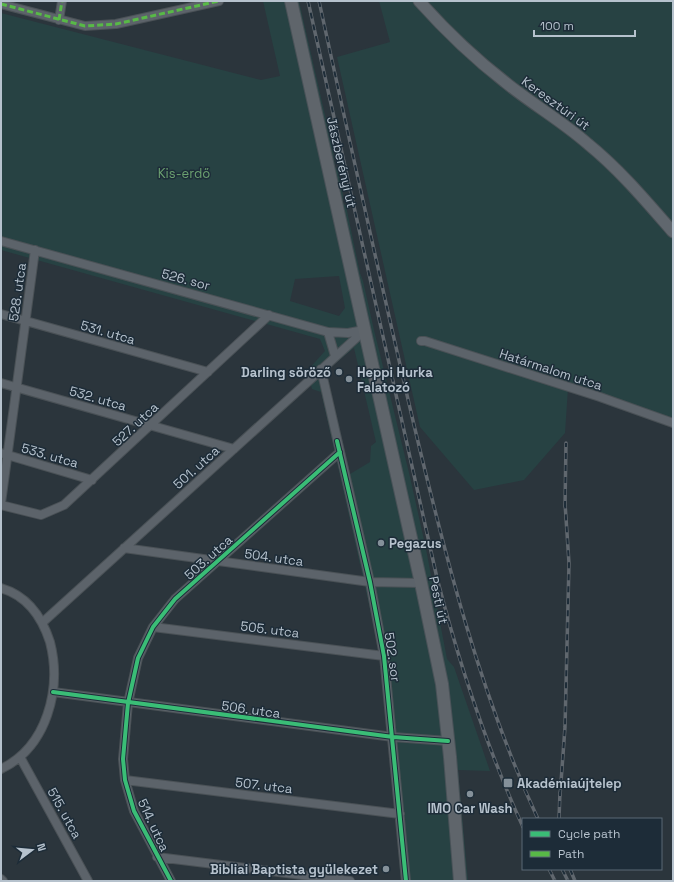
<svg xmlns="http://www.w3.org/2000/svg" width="674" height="882" font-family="'Space Grotesk',sans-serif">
  <rect width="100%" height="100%" fill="#2b353c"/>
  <!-- green -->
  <path fill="#274243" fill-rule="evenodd" d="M263 1H299L333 150 335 167 338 171 343 195V203L346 206 360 273 363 281 374 330 410 477 426 549 447 659 454 667 490 771 458 770 468 881H401L382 662 321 392 312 389 307 371 325 351 320 339 1 250V13L261 80 280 76ZM339 276 345 308 339 316 290 301 295 279ZM354 348 376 442 371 446 370 462 350 474 326 371Z
    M379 1H673V426L568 388 565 433 524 480 474 490 420 427 337 57 390 42Z"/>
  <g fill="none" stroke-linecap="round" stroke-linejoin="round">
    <defs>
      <path id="minor" d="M1 4 85 26 116 24 219 1
        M59 20 62 1
        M1 241 328 332 348 333 364 330
        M1 314 208 372
        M328 332 335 356
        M421 341H425L600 397 673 423
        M321 369 370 582 384 656 406 881
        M1 383 234 449
        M1 453 92 480
        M1 503 35 250
        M1 505 41 515 64 505 269 315
        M124 548 370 582 421 583
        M1 588C28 596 42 617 50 642 62 689 47 747 1 769
        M43 622 365 330
        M153 627 384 656
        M53 692 393 737 448 741
        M20 757 88 881
        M125 780 400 814
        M157 857 350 881
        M1 879 3 881
        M171 881 134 811 125 780 123 759 128 703 138 658 153 627 175 599 340 452"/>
      <path id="secondary" d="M419 1C445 30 474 58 505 82 532 104 562 121 588 144 620 170 646 201 673 232"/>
      <path id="primary" d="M291 1 421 583 442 684 450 757 460 881"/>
    </defs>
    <!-- minor casing -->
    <use href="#minor" stroke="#4a5156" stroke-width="10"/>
    <!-- secondary casing -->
    <use href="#secondary" stroke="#4a5156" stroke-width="13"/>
    <!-- primary casing -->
    <use href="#primary" stroke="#495258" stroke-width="14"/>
    <!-- minor -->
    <use href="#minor" stroke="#5c636a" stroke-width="8"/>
    <!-- secondary -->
    <use href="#secondary" stroke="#60676e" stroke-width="11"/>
    <!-- primary -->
    <use href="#primary" stroke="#5f656b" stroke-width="12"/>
    <defs>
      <path id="rail" d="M308 1 437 578C459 663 486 746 523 827
        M319 1C350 143 381 284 414 425 446 559 480 694 538 819
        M565 507 566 443
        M560 796 565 727 569 563 565 503
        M559 819 560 792
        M549 869 555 881
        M562 869 568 881
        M570 869 575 881"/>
    </defs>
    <!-- rail casing -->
    <use href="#rail" stroke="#60676e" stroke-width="3.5"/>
    <!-- rail -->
    <use href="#rail" stroke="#1d2c38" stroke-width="2" stroke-dasharray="6" stroke-linecap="butt"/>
    <!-- quiet -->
    <path stroke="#58b947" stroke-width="3" stroke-dasharray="6 3" stroke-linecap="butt" d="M1 4 85 26 116 24 219 1
      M59 20 62 1"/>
    <defs>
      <path id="cycleway" d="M337 441 370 582 384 656 406 881
        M53 692 393 737 448 741
        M171 881 134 811 125 780 123 759 128 703 138 658 153 627 175 599 340 452"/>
    </defs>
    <!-- cycleway casing -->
    <use href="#cycleway" stroke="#1d2c38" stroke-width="6"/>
    <!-- cycleway -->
    <use href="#cycleway" stroke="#3abd76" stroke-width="4"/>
  </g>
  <!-- markers -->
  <g fill="#85919a" stroke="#1d2c38" stroke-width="1.5">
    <circle cx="339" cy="372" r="4"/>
    <circle cx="349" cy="379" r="4"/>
    <circle cx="381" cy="543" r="4"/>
    <rect x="503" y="778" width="10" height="10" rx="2"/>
    <circle cx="470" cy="794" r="4"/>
    <circle cx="386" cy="869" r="4"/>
  </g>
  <g text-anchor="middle" stroke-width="3" stroke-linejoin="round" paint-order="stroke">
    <!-- street labels -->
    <g font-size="13" fill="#b6c2cd" stroke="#1d2c38">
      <text transform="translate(556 103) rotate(36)" y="5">Keresztúri út</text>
      <text transform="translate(342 162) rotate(77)" y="5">Jászberényi út</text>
      <text transform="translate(186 279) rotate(15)" y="5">526. sor</text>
      <text transform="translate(17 292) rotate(-82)" y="5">528. utca</text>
      <text transform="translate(108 332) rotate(16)" y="5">531. utca</text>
      <text transform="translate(551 369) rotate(18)" y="5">Határmalom utca</text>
      <text transform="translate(98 398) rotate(16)" y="5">532. utca</text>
      <text transform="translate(135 424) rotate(-43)" y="5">527. utca</text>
      <text transform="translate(50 455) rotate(16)" y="5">533. utca</text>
      <text transform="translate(196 467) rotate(-42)" y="5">501. utca</text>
      <text transform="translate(208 557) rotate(-42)" y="5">503. utca</text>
      <text transform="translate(274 557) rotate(8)" y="5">504. utca</text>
      <text transform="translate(439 600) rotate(78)" y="5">Pesti út</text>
      <text transform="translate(270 629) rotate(7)" y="5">505. utca</text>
      <text transform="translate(393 657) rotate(82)" y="5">502. sor</text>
      <text transform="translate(251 709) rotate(8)" y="5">506. utca</text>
      <text transform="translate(264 785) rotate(7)" y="5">507. utca</text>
      <text transform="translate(65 813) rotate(61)" y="5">515. utca</text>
      <text transform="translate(154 825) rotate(65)" y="5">514. utca</text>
    </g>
    <!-- park labels -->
    <g font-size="13" fill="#6ba070" stroke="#1d2c38">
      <text x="184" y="178">Kis-erdő</text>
    </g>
    <!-- poi labels -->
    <g font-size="13" font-weight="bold" fill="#b6c2cd" stroke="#1d2c38" text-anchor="start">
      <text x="331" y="377" text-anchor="end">Darling söröző</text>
      <text x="357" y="377">Heppi Hurka<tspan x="357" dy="15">Falatozó</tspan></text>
      <text x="389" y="548">Pegazus</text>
      <text x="517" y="788">Akadémiaújtelep</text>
      <text x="470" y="813" text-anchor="middle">IMO Car Wash</text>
      <text x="378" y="874" text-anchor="end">Bibliai Baptista gyülekezet</text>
    </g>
  </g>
  <!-- border -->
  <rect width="674" height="882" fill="none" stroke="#b6c2cd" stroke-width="4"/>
  <!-- legend -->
  <rect x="522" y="818" width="140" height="52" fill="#1d2c38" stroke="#5a6874"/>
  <rect x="530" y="831" width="20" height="6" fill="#3abd76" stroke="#5a6874"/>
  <text x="558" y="838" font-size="12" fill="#b6c2cd">Cycle path</text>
  <rect x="530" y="851" width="20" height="6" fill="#58b947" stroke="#5a6874"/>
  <text x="558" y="858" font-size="12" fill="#b6c2cd">Path</text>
  <!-- north arrow -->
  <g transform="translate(32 850) rotate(74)" stroke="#1d2c38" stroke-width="3" paint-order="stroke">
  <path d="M0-3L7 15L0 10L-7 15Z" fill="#b6c2cd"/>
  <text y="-6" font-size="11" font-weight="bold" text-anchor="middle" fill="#b6c2cd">N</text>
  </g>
  <!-- scale -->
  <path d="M534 30v6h101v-6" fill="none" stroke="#b6c2cd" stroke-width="2"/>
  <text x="540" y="30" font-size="12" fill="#b6c2cd" stroke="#1d2c38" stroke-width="3" paint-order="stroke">100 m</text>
</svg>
